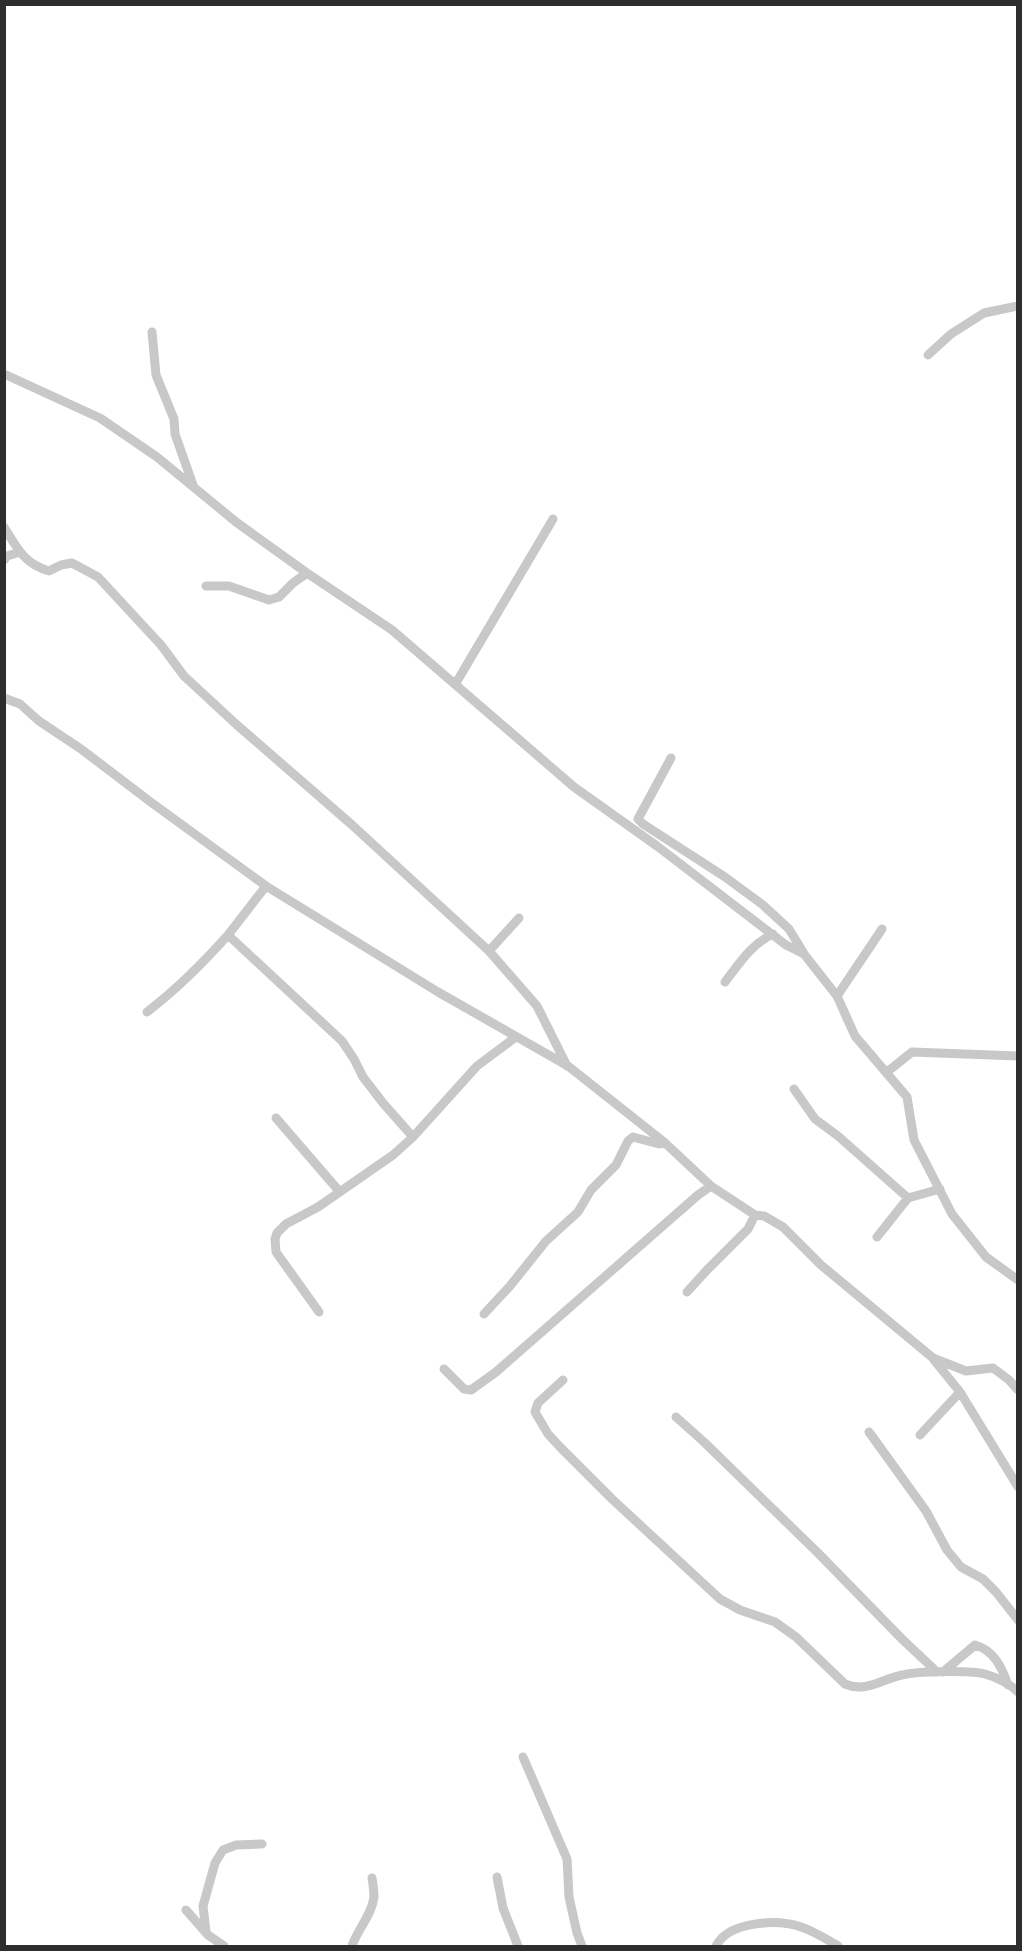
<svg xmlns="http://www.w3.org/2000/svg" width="1022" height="1951" font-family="Raleway,sans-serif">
  <rect width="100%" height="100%" fill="#fff"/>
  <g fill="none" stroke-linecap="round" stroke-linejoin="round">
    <!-- minor -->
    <path stroke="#c8c8c8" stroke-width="9" d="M152 332 156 375 174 419 175 434 193 485
      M928 355 951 334 984 313 1018 306
      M4 374 100 418 157 457 236 522 307 573 392 630 574 787 657 846 786 945 804 954 837 996 855 1036 907 1097 914 1140 952 1214 986 1257 1018 1280
      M4 527C17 548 24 564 49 571L61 565 72 563 98 577 161 645 184 676 237 725 351 824 489 951 537 1006 567 1066
      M4 560 7 556 20 552
      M206 586H229L269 600 279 597 293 583 307 573
      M456 683 553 519
      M4 698 20 704 39 721 81 749 152 803 266 886 438 992 568 1066 664 1142 711 1186 755 1215 764 1216 783 1227 821 1265 933 1358 966 1371 993 1368 1009 1380 1018 1390
      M671 758 638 819 643 824 725 877 763 905 789 929 803 952
      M266 886 228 935 342 1041 354 1059 363 1077 383 1103 413 1137
      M489 951 519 918
      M725 982C739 964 751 944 773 934
      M837 996 882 929
      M147 1012C177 989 203 963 228 935
      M887 1072 912 1052 1018 1056
      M794 1089 815 1119 838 1136 908 1198
      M276 1118 339 1191
      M877 1237 908 1198 940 1189
      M687 1292 707 1270 748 1229 755 1215
      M319 1312 276 1252 275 1239 277 1233 286 1224 318 1207 393 1155 413 1137 477 1066 516 1037
      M484 1314 510 1286 546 1241 578 1212 591 1190 616 1165 628 1141 633 1137 659 1144 664 1142
      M934 1360 960 1392 1018 1487
      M444 1369 464 1389 471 1390 496 1372 698 1195 711 1186
      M563 1380 538 1403 535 1412 548 1434 560 1447 612 1499 720 1599 740 1610 775 1622 796 1637 845 1684C866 1693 882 1679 902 1675 918 1671 970 1670 985 1674 996 1677 1010 1684 1018 1692
      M676 1417 704 1442 818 1553 902 1639 937 1672
      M869 1432 926 1511 947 1550 961 1567 983 1579 996 1592 1018 1620
      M920 1435 960 1392
      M943 1672 975 1645C994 1650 1002 1668 1008 1685
      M523 1757 567 1859 569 1897 577 1933 582 1946
      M497 1877 503 1908 518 1946
      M186 1910 208 1935 224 1946
      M206 1932 203 1906 215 1863 223 1850 236 1845 262 1844
      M352 1946C357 1930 372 1915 374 1897 374 1891 373 1884 372 1878
      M716 1946C729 1921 777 1919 801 1927 814 1931 826 1939 838 1946"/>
  </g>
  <!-- border -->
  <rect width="1022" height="1951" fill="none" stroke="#2e2e2e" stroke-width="12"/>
</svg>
